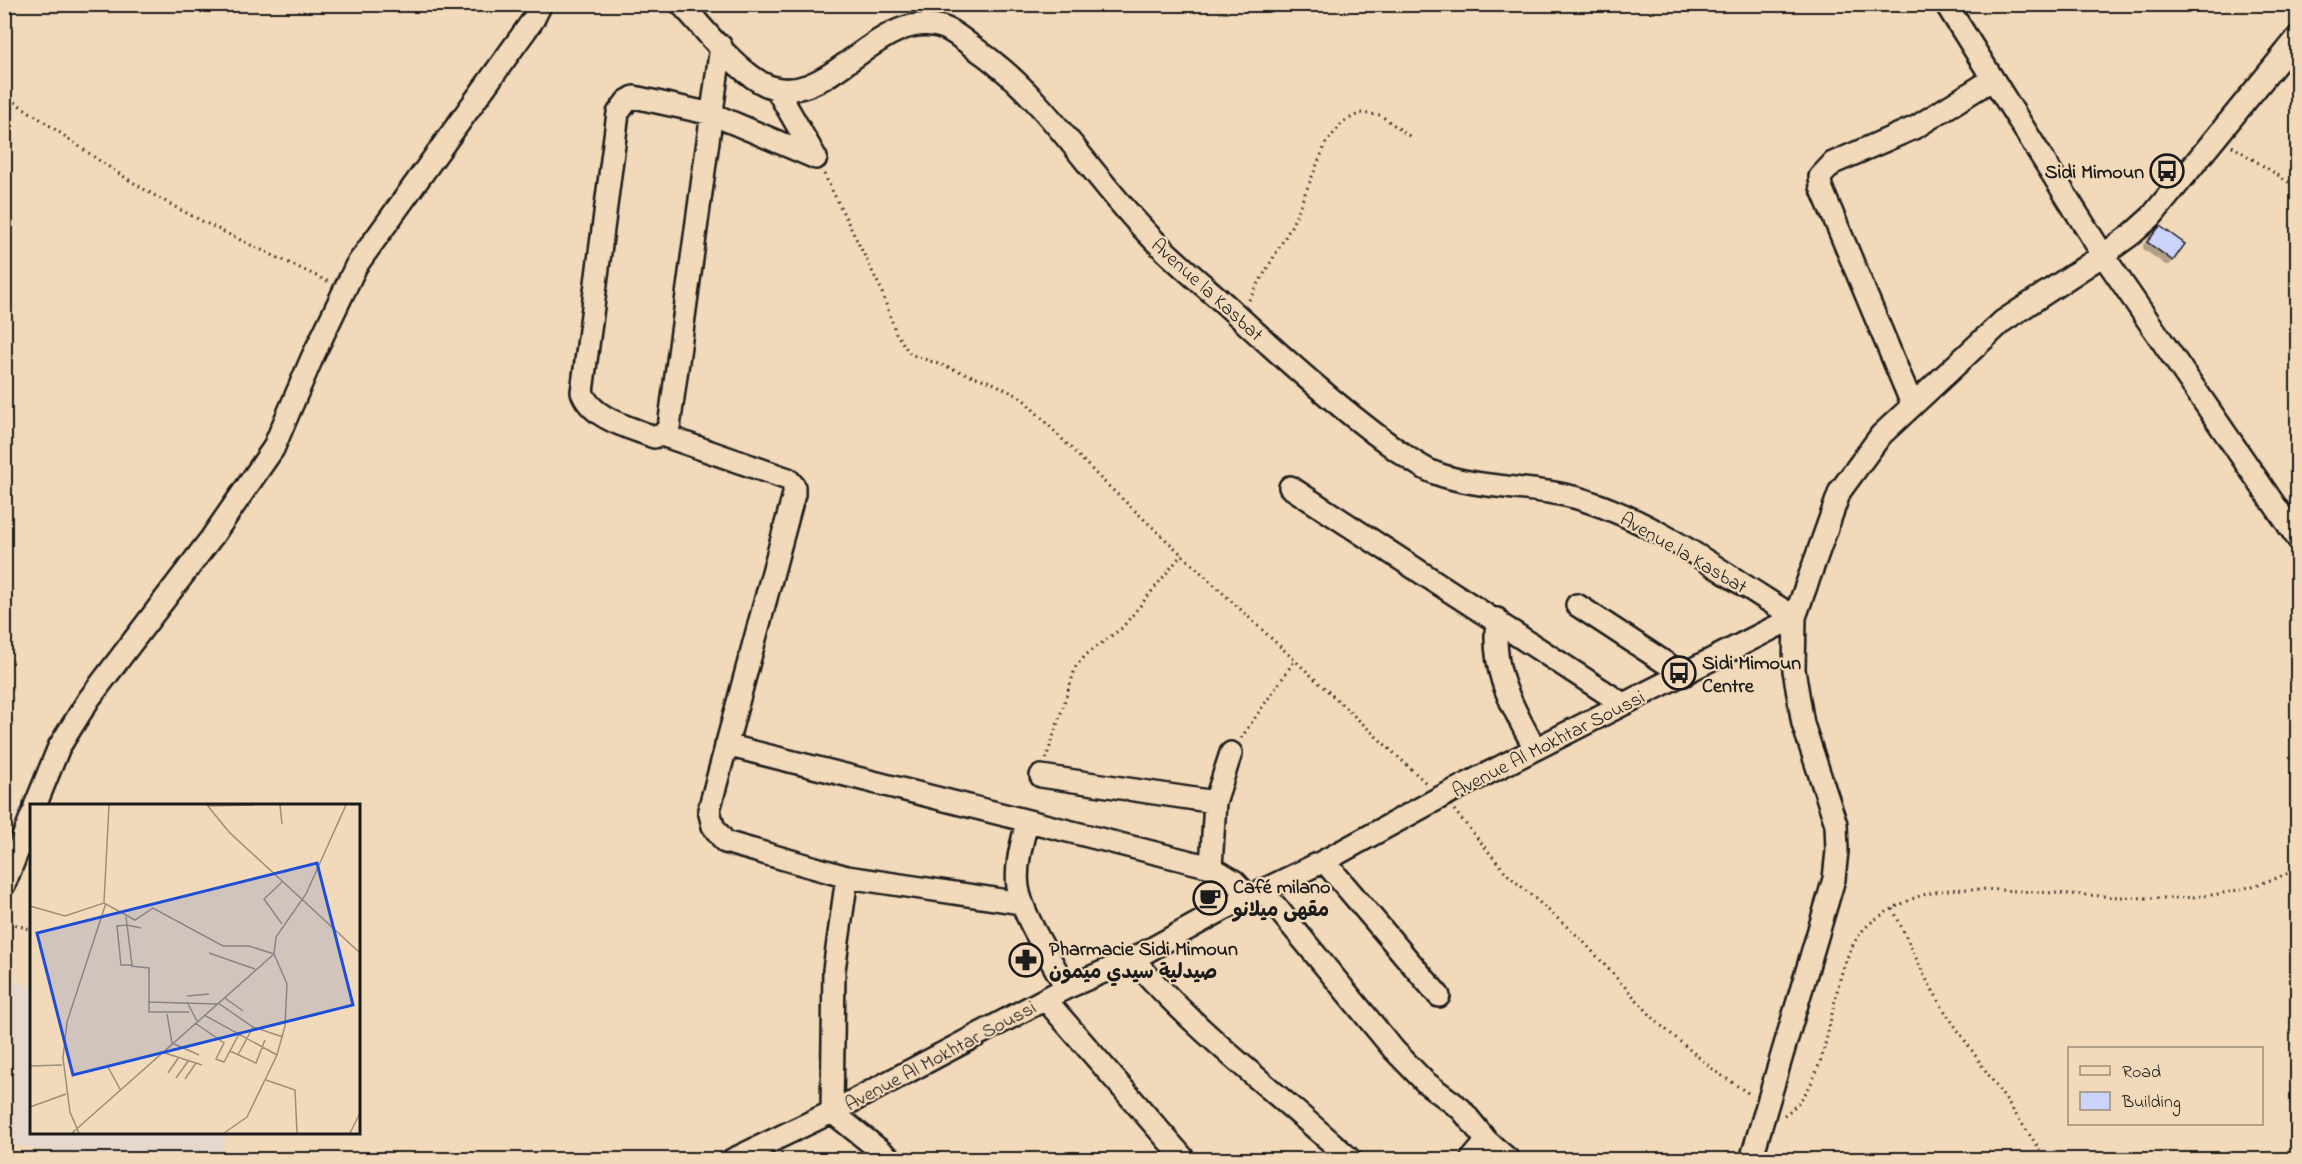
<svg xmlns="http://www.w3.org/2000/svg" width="2302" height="1164" font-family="'Indie Flower','Playpen Sans Arabic',sans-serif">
  <defs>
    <filter id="shadow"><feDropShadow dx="-5" dy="5" stdDeviation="0" flood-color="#0004"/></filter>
  </defs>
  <rect width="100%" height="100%" fill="#f1d9b9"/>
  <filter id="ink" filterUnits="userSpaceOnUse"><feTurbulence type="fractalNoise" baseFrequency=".0167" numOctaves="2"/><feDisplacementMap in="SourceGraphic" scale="12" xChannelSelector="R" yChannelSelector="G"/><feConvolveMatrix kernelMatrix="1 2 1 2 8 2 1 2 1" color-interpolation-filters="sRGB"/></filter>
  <g filter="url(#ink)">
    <!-- built -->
    <path fill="#e6d8cd" d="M5 979 31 986 32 1132 228 1133 218 1159H91L5 1143Z"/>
    <!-- building -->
    <path fill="#cbd4fc" stroke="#1c1c1c" stroke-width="1.5" filter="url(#shadow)" d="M2160 226 2185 244 2173 261 2147 242Z"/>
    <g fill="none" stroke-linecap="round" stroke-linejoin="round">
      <defs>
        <path id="minor" d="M681 4C706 30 729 63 760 82 826 120 878 0 947 29 957 34 967 43 976 49 1046 97 1090 175 1149 235 1173 260 1200 282 1226 305 1280 355 1335 405 1394 448 1407 457 1421 468 1435 473 1479 490 1536 485 1584 500 1661 524 1727 577 1795 617
          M1946 4 2103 255 2298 539
          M721 46 669 427 662 435 654 437C629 427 592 419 582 392L618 113 627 101 634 97 712 114 816 158
          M777 90 816 158
          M1912 404 1821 187 1820 177 1833 163 1916 127 1993 79
          M662 435 788 479 794 486V494L709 810 713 826 725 842 847 877 1021 903
          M1290 487 1623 704
          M1577 605 1684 675
          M1497 619C1491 673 1511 703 1535 749
          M726 745 1211 867 1234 881 1250 898
          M1041 776 1215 802
          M35 806 59 747 89 699 212 537 273 449 312 358 356 266 533 20 541 4
          M1027 822C1022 843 1015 866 1018 887 1021 914 1053 962 1066 988
          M1324 861 1439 996
          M1211 867 1215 802 1231 753
          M847 877 834 970 832 1112 892 1160
          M4 885 32 815
          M1263 891 1394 1050 1425 1082 1461 1109 1487 1141 1509 1160
          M1133 959C1198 1034 1278 1093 1351 1160
          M1045 999 1185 1160
          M732 1160 832 1112 1066 988 1133 959 1222 910 1324 861 1441 797 1795 617
          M1471 1160 1487 1141
          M1751 1160 1834 879 1837 851 1836 824 1803 724 1794 670 1795 617 1840 491 1881 435 2003 321 2103 255 2132 234 2151 217 2298 37"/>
      </defs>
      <!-- minor casing -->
      <use href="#minor" stroke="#1c1c1c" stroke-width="26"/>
      <!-- path -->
      <path stroke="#1c1c1c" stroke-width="3" stroke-dasharray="1.5 4.5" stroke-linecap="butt" d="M4 96C47 121 84 152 126 178 190 219 261 249 329 282
        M2232 146 2298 188
        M824 174 880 287 896 333 910 354 993 383 1022 398 1101 479 1426 783
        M1249 300 1292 225 1326 143 1343 122 1360 113 1380 115 1412 138
        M1241 738 1295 660
        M1046 759 1076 666 1087 654 1122 628 1182 554
        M1454 810 1507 874 1581 939 1657 1022 1715 1071 1751 1095
        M1893 909 1924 975 1944 1010 2047 1160
        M4 921 32 930
        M1784 1115C1843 1077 1821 959 1873 921 1885 912 1902 903 1917 897 1947 886 1984 889 2016 891 2069 893 2122 899 2175 898 2219 897 2258 887 2298 869"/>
      <!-- minor -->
      <use href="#minor" stroke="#f1d9b9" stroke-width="21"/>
    </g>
  </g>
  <!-- icons -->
  <defs>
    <symbol id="bus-ring" viewBox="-11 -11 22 22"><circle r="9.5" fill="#f1d9b9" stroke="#1c1c1c" stroke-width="1.5"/><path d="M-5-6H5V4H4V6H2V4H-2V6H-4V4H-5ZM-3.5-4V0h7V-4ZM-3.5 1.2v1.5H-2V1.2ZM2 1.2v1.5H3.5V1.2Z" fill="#1c1c1c"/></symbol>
    <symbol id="cafe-ring" viewBox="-11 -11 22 22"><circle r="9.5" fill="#f1d9b9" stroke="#1c1c1c" stroke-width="1.5"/><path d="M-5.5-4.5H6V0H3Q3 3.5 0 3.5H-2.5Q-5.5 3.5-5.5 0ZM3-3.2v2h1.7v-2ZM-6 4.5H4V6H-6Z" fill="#1c1c1c"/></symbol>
    <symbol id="pharmacy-ring" viewBox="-11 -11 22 22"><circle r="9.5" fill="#f1d9b9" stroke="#1c1c1c" stroke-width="1.5"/><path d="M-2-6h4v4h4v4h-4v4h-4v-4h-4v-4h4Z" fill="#1c1c1c"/></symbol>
  </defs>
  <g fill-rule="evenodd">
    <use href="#bus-ring" x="2148" y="152" width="38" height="38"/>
    <use href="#bus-ring" x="1660" y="654" width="38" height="38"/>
    <use href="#cafe-ring" x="1191" y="879" width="38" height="38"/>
    <use href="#pharmacy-ring" x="1007" y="941" width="38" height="38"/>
  </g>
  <g text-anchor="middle" stroke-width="4.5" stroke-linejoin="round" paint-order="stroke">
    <!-- poi labels -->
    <g font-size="20" font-weight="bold" fill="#1c1c1c" stroke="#f1d9b9" text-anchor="start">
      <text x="2144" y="178" text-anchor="end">Sidi Mimoun</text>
      <text x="1702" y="669">Sidi Mimoun<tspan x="1702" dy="23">Centre</tspan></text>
      <text x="1233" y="893">Café milano<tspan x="1233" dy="23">مقهى ميلانو</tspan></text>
      <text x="1049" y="955">Pharmacie Sidi Mimoun<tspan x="1049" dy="23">صيدلية سيدي ميمون</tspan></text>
    </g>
    <!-- street labels -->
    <g font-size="20" fill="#1c1c1c" stroke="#f1d9b9">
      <text transform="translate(1208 289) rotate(42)" y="7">Avenue la Kasbat</text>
      <text transform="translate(1684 552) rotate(30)" y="7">Avenue la Kasbat</text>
      <text transform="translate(1548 743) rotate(-27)" y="7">Avenue Al Mokhtar Soussi</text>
      <text transform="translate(940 1055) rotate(-28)" y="7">Avenue Al Mokhtar Soussi</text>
    </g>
  </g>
  <!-- overview -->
  <g transform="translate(30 804)">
    <rect width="330" height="330" fill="#f1d9b9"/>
    <path fill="none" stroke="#9c8d7a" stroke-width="1.5" d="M177 1 199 28 330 149M250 1 252 20M178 2 224 1M252 78 234 95 252 120M74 98 79 1M0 102 35 112 74 99 105 116 123 104 193 142H219L244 150M96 113 102 161H91L87 122 97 121 111 124M179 149 225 165M101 162 119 164V208H159M157 192 179 190M195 194 213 207M118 198 187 200M157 198 167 217M188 199 223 223 253 233M137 210 142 239 169 251M174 211 247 251M165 219 194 239 186 255 194 258 209 230M200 247 226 259 235 236M132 248 172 261M208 251 223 223M0 262 32 261M78 263 90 285M138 269 149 253M146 274 159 256M155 275 166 259M236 276 265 286 267 329M0 303 36 290M42 329 244 150M49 329 40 308 33 254 37 218 76 99M194 329 217 313 247 251 255 222 257 180 244 150 246 133 276 90 316 1M320 329 330 309"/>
    <path fill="#1d4ed8" fill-opacity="0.15" stroke="#1d4ed8" stroke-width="3" d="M287 59 323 201 43 271 7 129Z"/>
    <rect width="330" height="330" fill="none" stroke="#1c1c1c" stroke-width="3"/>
  </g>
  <!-- margin -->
  <rect width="2302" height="1164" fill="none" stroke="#f1d9b9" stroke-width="24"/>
  <rect x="12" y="12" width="2278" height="1140" fill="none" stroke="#1c1c1c" stroke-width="2" filter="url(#ink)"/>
  <!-- legend -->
  <rect x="2068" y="1047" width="195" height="78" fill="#f1d9b9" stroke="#9c8d7a" stroke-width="1.5"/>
  <rect x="2080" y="1066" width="30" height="9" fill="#f1d9b9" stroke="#9c8d7a" stroke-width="1.5"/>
  <text x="2122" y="1077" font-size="18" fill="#1c1c1c">Road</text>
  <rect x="2080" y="1092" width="30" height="18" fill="#cbd4fc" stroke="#9c8d7a" stroke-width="1.5"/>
  <text x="2122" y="1107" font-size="18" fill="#1c1c1c">Building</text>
</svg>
